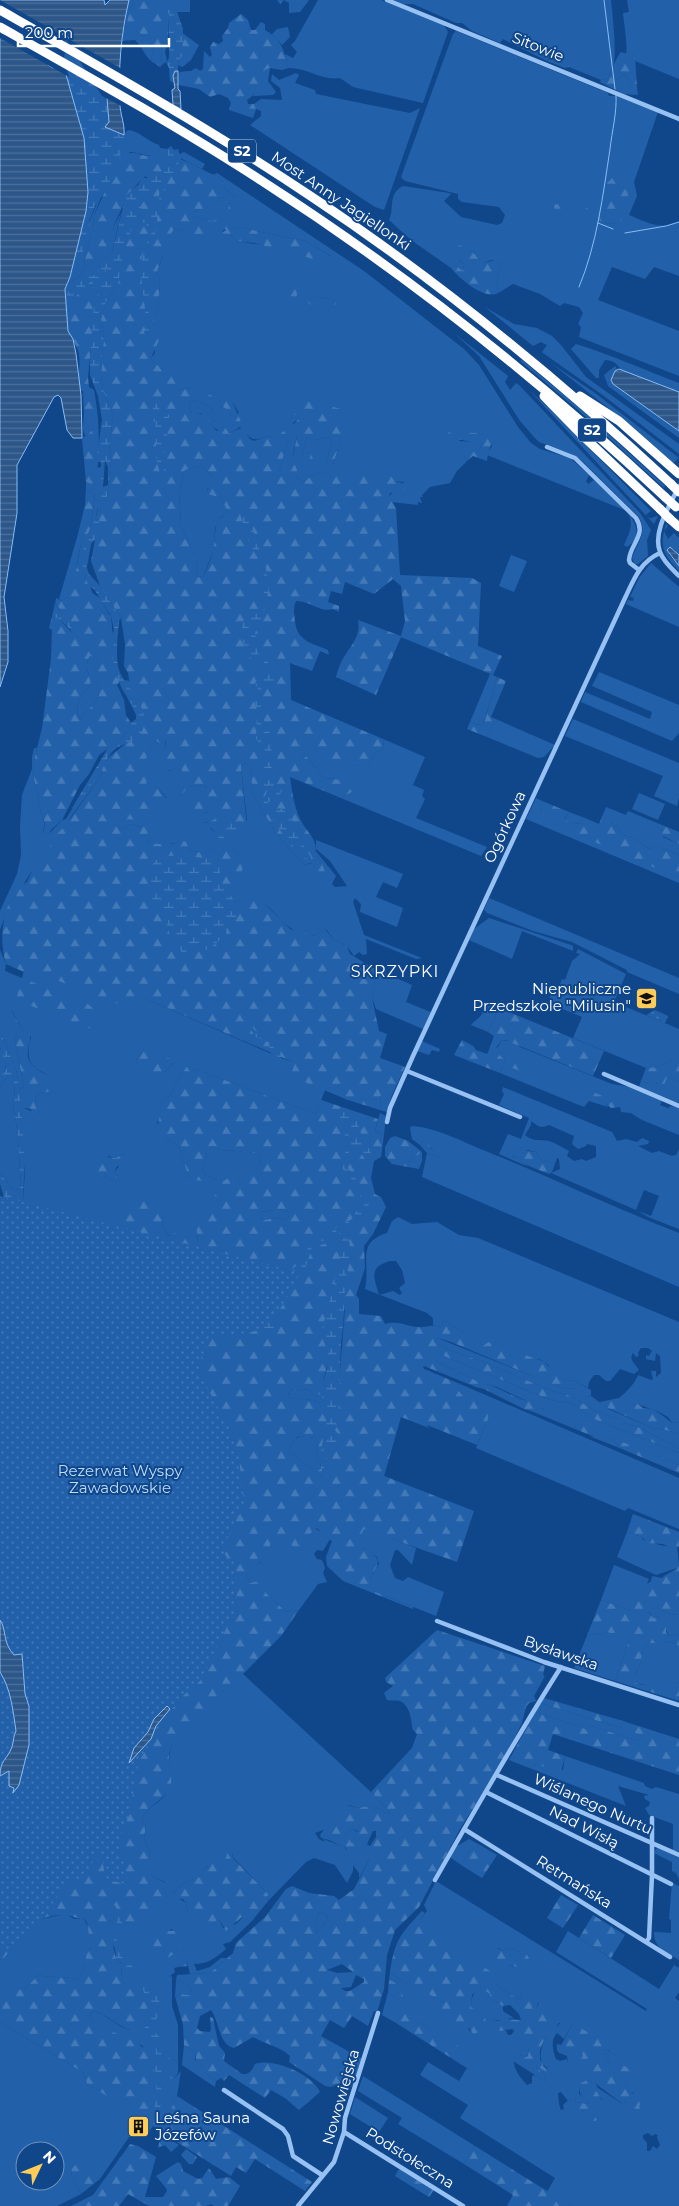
<svg xmlns="http://www.w3.org/2000/svg" width="679" height="2206" font-family="Montserrat,sans-serif">
  <defs>
    <pattern id="forest-firs" width="22" height="20" patternUnits="userSpaceOnUse" patternTransform="scale(1.25)"><rect width="22" height="20" fill="#2261aa"/><path d="M5 1l3.5 6h-7zM16 11l3.5 6h-7z" fill="#4379b7"/></pattern>
    <pattern id="wetland-marsh" width="20" height="14" patternUnits="userSpaceOnUse" patternTransform="scale(1.25)"><rect width="20" height="14" fill="#2261aa"/><path d="M1 5h8M5 5V1M11 12h8M15 12V8" fill="none" stroke="#4379b7"/></pattern>
    <pattern id="park-dots" width="8" height="8" patternUnits="userSpaceOnUse" patternTransform="scale(1.25)"><rect width="8" height="8" fill="#2261aa"/><path d="M2 2h.1M6 6h.1" fill="none" stroke="#4379b7" stroke-width="1.8" stroke-linecap="round"/></pattern>
    <pattern id="water-rules" width="6" height="5" patternUnits="userSpaceOnUse" patternTransform="scale(1.25)"><rect width="6" height="5" fill="#2e5789"/><path d="M0 2.5h6" fill="none" stroke="#4d709b"/></pattern>
  </defs>
  <rect width="100%" height="100%" fill="#10478b"/>
  <!-- green -->
  <path fill="#2261aa" fill-rule="evenodd" d="M129 0H134L129 11 131 26 154 46 151 61C144 55 142 46 135 40L122 41Z
    M318 0H381L444 25 448 32 423 103 353 87 340 78C321 81 307 67 288 68L285 54 293 58 297 52 291 45 295 41Z
    M394 0H611C613 21 616 42 614 63 613 69 609 72 609 78L601 80 569 67V64L549 58 547 61 503 39 500 43 472 31 462 23H456L413 4H404Z
    M627 0H679V79L635 61V56L626 54C628 47 624 23 623 13L629 12Z
    M288 27 290 37 282 45 272 34 277 29Z
    M456 31 608 93 609 96H619L658 112 634 182 637 196 629 215C646 222 661 231 679 221V276L654 267 645 279 612 267 598 300 679 331V376L579 337 581 327 578 324 583 313 579 307 564 303 560 306 540 294 513 284 500 292 496 286 502 261 491 260 484 263 470 250 459 260 464 264 463 271 455 265 451 268 411 240 389 220C395 209 387 194 403 186L449 193 451 194 444 201 461 217 497 225 502 223 505 215 499 207 462 202 458 199V194L405 181 401 177 453 34ZM607 183 620 222 619 224 602 223Z
    M168 41 165 52 167 61 162 65 161 48Z
    M270 68 268 81 276 92 273 95 253 96 265 70Z
    M296 73 299 75 295 83 315 90 316 94 410 113 420 108 384 210 375 207 250 125 261 116V111L256 109 254 104 261 99 282 100 280 88 271 81 272 74 279 80Z
    M624 74 629 79 632 88H637L638 95 624 94 614 89 616 80Z
    M128 130C140 131 148 142 159 145L160 148 152 156C144 156 139 152 130 152L101 197 94 216 93 231 86 252 84 267 79 277 72 281 66 308 65 289 73 263 125 133Z
    M184 152 205 164 202 169 176 156Z
    M217 173 364 271 464 349 479 365 518 427 531 443 540 449 570 458 589 475 586 481 588 484 594 480 627 511 487 455 492 446 483 434 467 432 459 441 476 442 481 447 477 452 464 457 467 461 457 471 450 483 430 487 422 495 423 497H420L422 503 418 502V505L391 502 389 496 404 482 318 473 302 482 295 475 279 471 289 439H274L268 436C250 442 253 440 240 427 223 441 211 426 201 413H192L189 408 190 403 195 400 211 407 212 414 221 406 231 411 230 417 239 413 230 398 212 397 190 387 179 391 163 370 152 360 151 358 155 353 154 320 158 308 160 280 157 272 170 235 175 228 181 231 212 221 194 216V213L198 209 210 211 219 199 225 197 223 201 232 204 230 210 236 197 226 190 220 177 213 175ZM237 227 306 241 331 256 236 241 231 235 222 231 229 228 233 230ZM303 294C314 298 323 297 333 300L335 304H316ZM341 409 342 435 333 465 326 463 332 442 331 438 325 437 317 440 307 437 302 457 293 455 297 435 293 423 299 418 297 415Z
    M121 213 112 252 110 255C105 242 114 225 121 213Z
    M485 307 514 324 537 328 552 336 561 345 586 377 679 444V454L604 396 543 353 542 352 547 345 541 342 533 346Z
    M454 333 508 376 505 382 510 390 516 383 519 385 640 513 651 530 647 540 648 556 638 564H635L632 558C637 543 648 533 639 517L581 460 569 453 539 442 534 437 520 421 479 356Z
    M576 344C612 355 644 370 679 383V392L621 370C618 364 612 360 605 360L599 370V378H596L571 349Z
    M522 360 584 412 665 486 664 488 577 409 520 361Z
    M551 363 595 393 679 458 673 463 631 426Z
    M615 366 617 369 613 384 679 431V438L608 386 604 375Z
    M530 391 548 407 651 511 646 515C650 521 654 516 658 516L654 524Z
    M84 413H90L94 416C95 425 95 431 85 436L83 429Z
    M202 466 212 476V483L207 490 221 498 228 513 221 517 215 528 214 549 203 577 196 576 197 562 181 526 179 493 185 470Z
    M101 467 103 494 97 511 87 567 84 571 95 495 86 489V482L91 484 96 478 97 468Z
    M627 512C637 523 642 538 627 547L624 545C629 534 635 523 627 512Z
    M666 524 668 526 664 531 668 539 674 533 679 538V555L673 548 669 555 679 566V571C663 554 659 546 666 524Z
    M78 534 83 540C75 555 78 593 62 601L59 599Z
    M511 555 527 561 514 592 499 586Z
    M651 563 679 587V627L626 604 628 600 633 601 634 598 630 597 639 578Z
    M92 593 100 598 109 614 102 613Z
    M90 656 97 657C97 663 93 668 94 673 96 682 101 687 98 697 95 707 84 710 81 719L78 718C76 700 80 696 91 685 90 674 83 667 90 656Z
    M599 672 679 705V733L672 741 581 702 585 692 650 719 652 712 592 686Z
    M490 674 497 677 485 719 482 724 477 725 470 722Z
    M124 680 130 681 139 715 137 717 127 697Z
    M573 719 679 763V798L677 806 654 796 663 776 565 736Z
    M498 720 555 745 544 757 538 758 487 737 493 724Z
    M383 739 425 757 413 785 424 790 422 796 425 799 416 818 487 847 481 856 341 798 354 791 335 779 324 778 307 757 300 754V746L350 765 367 766 374 754 384 748Z
    M155 740H165L168 771 180 766 182 771 177 781 187 787 204 785 207 789 190 801 205 813 213 811 215 819 204 823 216 833V846C206 854 201 853 190 850L186 842 160 845 149 844 142 827 132 824 120 829 117 826 120 822 167 798 155 785H146L144 762Z
    M34 748H37L32 769 41 813C45 821 45 827 42 834L48 835 62 820 66 819 83 791 103 766 101 776 72 815 68 822 69 825 34 868 14 899 11 900 0 930V911L17 874 21 855 20 826 22 795 32 769V757Z
    M245 763 250 767 253 796 277 834 304 865 321 861 314 852 315 850 336 876 332 884 335 887 347 886 330 861 316 849V840L403 874 397 888 383 882 376 897 403 908 397 927 360 912 361 904 355 898 353 902 364 935 422 958 416 959 366 939 367 954 363 955 359 952 354 956 347 946 333 939 326 929C321 931 316 936 312 936 308 936 304 934 301 933 271 923 272 889 235 902L225 889 240 877 239 854 233 849 247 820 241 766Z
    M639 793 665 804 658 820 632 809Z
    M536 798 542 801 540 806 541 814 679 878V883L526 819Z
    M606 807 626 815 628 811 657 823 658 828 663 831V837L679 844V855L657 846 649 849 633 837 621 835 619 829 613 825 611 819H601Z
    M569 812 585 818 584 824 571 823 564 820Z
    M489 898 679 978V994L627 972V970L572 942 533 931 487 913 484 910Z
    M489 918 571 945 573 946V951L522 931 512 959 469 940 474 929Z
    M30 948 281 1058 331 1074 316 1114 187 1066 174 1086 172 1094 161 1103 162 1114 157 1123 164 1137 179 1146 189 1179 218 1180 204 1175 202 1170 206 1161 207 1150 213 1146 221 1151C236 1148 245 1154 260 1152 264 1167 251 1175 239 1179L238 1183 235 1182 221 1191 196 1227 198 1243 191 1246 176 1232 170 1236C161 1229 162 1225 164 1214L114 1229 22 1215 25 1171 20 1092 16 1069 0 1031V950L6 964 5 971 22 978ZM11 1009 23 1031 31 1037C26 1058 27 1066 48 1075L51 1091 37 1095 34 1103 40 1115 24 1108V1088L15 1040 17 1034ZM144 1049 175 1062 162 1074 139 1068 136 1059ZM124 1153 126 1158 115 1171 118 1177 111 1180 104 1174 108 1156 116 1158Z
    M578 949 626 974 614 1002 679 1029V1061H671L657 1067 646 1068 573 1038 582 1017 548 1003 553 988 558 990 562 979 565 980 572 961 580 954 576 953Z
    M371 967 412 985 406 1002 433 1013 425 1030 376 1009 372 998 375 985Z
    M483 1001 499 1008 488 1032 471 1025C480 1015 485 1017 483 1001Z
    M502 1040 515 1043 520 1047 612 1084C628 1086 649 1091 662 1101L660 1105 668 1108 671 1106 679 1107V1135L642 1120 645 1118 618 1104H606L608 1107 589 1101 584 1107 500 1073 505 1060 488 1052 489 1050 498 1047Z
    M422 1041 440 1049 439 1052 432 1050 429 1055 417 1051Z
    M0 1049C7 1060 9 1067 0 1077Z
    M8 1076H11C19 1091 11 1098 14 1111 19 1135 19 1160 21 1185L19 1190 11 1188 0 1172V1087Z
    M667 1077 679 1081V1103L639 1087 641 1081 648 1083 654 1080 657 1084Z
    M503 1087 612 1132 617 1141 626 1139 637 1142 642 1138 649 1141 648 1144 638 1146 652 1153 659 1151 672 1156 676 1155 679 1149V1229L648 1217 638 1211 651 1216 659 1196 644 1190 636 1210 551 1173 560 1169 559 1159 557 1158 555 1164 540 1159 536 1152 528 1150 513 1156 529 1167 499 1154 508 1134 521 1139 529 1118 499 1105 504 1094 502 1091ZM531 1121C538 1126 541 1129 549 1125L574 1136 572 1144 578 1149 586 1146 587 1144 596 1146V1157L586 1161 582 1159 574 1161 567 1156 569 1151C563 1148 556 1143 549 1141 539 1139 533 1142 525 1135L531 1125Z
    M381 1091 392 1095 387 1112 380 1110Z
    M380 1113 386 1116 384 1135 375 1131Z
    M412 1126C438 1128 465 1143 488 1152 552 1178 615 1208 679 1233V1287L422 1177 427 1153 441 1158 423 1140 420 1145 412 1139 410 1128Z
    M422 1152V1161L419 1169 408 1167V1162Z
    M284 1209 289 1213V1216L285 1220 275 1218 264 1220 260 1218V1212Z
    M398 1217 412 1224 437 1222 459 1235 478 1238 679 1322V1422L672 1423 668 1417 657 1411 619 1398C626 1393 636 1382 638 1375L651 1380 653 1379 651 1371H656V1377L661 1373 660 1356 656 1353 655 1361 646 1359V1355L649 1356 652 1351 648 1348H641L638 1353 639 1356 636 1357 633 1353C628 1360 636 1364 639 1370L634 1374 620 1369 610 1381H606L599 1375H594L589 1382 588 1388 573 1380C560 1383 554 1370 545 1362 542 1359 535 1359 531 1358 514 1352 502 1339 484 1345L470 1340 466 1333 443 1320 442 1326 439 1327 433 1325V1318L427 1313 365 1289C371 1263 355 1243 387 1233L392 1221ZM390 1261H396L402 1270 405 1283 399 1288 402 1293 400 1295 393 1291 379 1295C374 1278 368 1267 390 1261Z
    M437 1338 563 1388 576 1389 587 1397 591 1396 610 1410 653 1428C659 1428 674 1432 679 1434V1449L641 1428 624 1423 619 1419 597 1412 571 1396 552 1391 486 1363 446 1349 435 1341Z
    M439 1354 548 1399C555 1402 562 1401 569 1403 577 1405 582 1412 589 1417L679 1453V1465L609 1437 622 1449 589 1436 595 1437 575 1426V1429L531 1411 544 1409 497 1387 479 1382 436 1361 435 1356Z
    M460 1384 679 1478V1529L628 1508 625 1511 476 1448 486 1424 493 1425 487 1422 485 1410H479L477 1408 478 1402 468 1403 458 1390Z
    M293 1389 297 1391 308 1389 315 1396 321 1395 325 1400 320 1403C312 1397 298 1401 289 1397L288 1393Z
    M300 1436 315 1438 318 1442 316 1457 320 1462 321 1468 319 1470H314L290 1452C289 1444 294 1440 300 1436Z
    M315 1528 330 1539 323 1551 317 1550 314 1554 317 1559 322 1560 325 1568 323 1573 327 1582 318 1584 299 1610 286 1612 266 1593 258 1581 250 1583 246 1576 252 1564 261 1563 272 1537 310 1534Z
    M364 1528 416 1548 412 1565 398 1550H395L390 1565 395 1578 403 1581 408 1577 444 1592 436 1616 373 1591 370 1579 379 1564 377 1557 363 1548 359 1538Z
    M627 1532 642 1537 643 1540C654 1543 667 1549 677 1545L679 1565 677 1568 656 1575 617 1557Z
    M614 1565 649 1579 647 1584 651 1581 652 1576 662 1578 643 1604 632 1607 629 1610 601 1600Z
    M655 1607 671 1614 679 1615V1634L669 1636 659 1616 653 1618 649 1611Z
    M618 1631 627 1634 630 1638 615 1681 574 1668 586 1638 593 1633 602 1635 606 1632 612 1633Z
    M669 1641 679 1646V1683L676 1682 667 1691 634 1682V1676C642 1668 640 1653 647 1643H663Z
    M243 1674 371 1792 390 1813 388 1815 379 1808 374 1810 369 1806 358 1808 349 1805 334 1823H329L326 1829 315 1833 319 1839 325 1842 323 1839 341 1846H344L351 1856 367 1844 370 1846V1858L359 1878V1873L353 1865V1871L347 1883 335 1865 314 1858 306 1862 269 1900 268 1894 233 1857 232 1853 225 1860 207 1866 201 1876 183 1883 172 1894 186 1903 188 1913 219 1919 223 1928 236 1924 243 1917 251 1922 230 1942 223 1944 226 1949C215 1958 208 1964 194 1964L197 1971 210 1967 221 1958H227L210 1973 190 1974 187 1961 175 1947 174 1930 170 1929 178 1967 174 1968 175 1972 169 1977 172 1976V2006L178 2025V2062L169 2058 174 2079 181 2071 177 2096 161 2132 153 2126 149 2132 129 2137 100 2179 74 2166 71 2168 72 2178 81 2194 57 2206H0V2022L84 2073 87 2084 153 2123 143 2046 107 2031 91 2020 90 2011C104 2011 116 2027 130 2030L137 2022 125 1984 121 1979 122 1964 110 1938 109 1922 114 1918 129 1924C153 1911 162 1912 165 1882L153 1877 151 1873V1856L144 1837 146 1826 142 1819C146 1806 163 1803 168 1790 172 1780 169 1771 169 1762 169 1754 171 1746 174 1738 196 1726 207 1707 225 1689 230 1684 237 1679 243 1674ZM25 2151H55V2181H25Z
    M540 1703 621 1728 623 1721 629 1723 628 1730 641 1735 639 1741 591 1726 586 1729 535 1712Z
    M565 1756 644 1783 645 1786 652 1789 656 1787 679 1794V1852L673 1850V1824L649 1815 645 1808 649 1806 650 1802 645 1799 644 1796 649 1795 618 1786 626 1806 532 1769 536 1764 563 1770Z
    M352 1829 358 1832 351 1843 345 1835Z
    M469 1839 480 1845 470 1850 461 1865 450 1857 457 1846Z
    M659 1848 679 1858V1879L676 1873 672 1871V1862L654 1853 656 1849Z
    M436 1881 646 2011 647 2009 556 1952 568 1931 659 1989 674 1965 679 1968V1992L675 1998 679 2001V2206H571L547 2192 555 2178 460 2118 468 2105 420 2075 428 2062 459 2081 467 2068 470 2070 457 2054 460 2048 419 2022 398 2018 396 2023 382 2015 388 1992 398 1999 395 1982 389 1980 390 1972 408 1985 413 1983 443 2003 473 2034C473 2018 466 1998 479 1987L491 1994 490 1999 503 2006V2011L514 2018 493 2021 489 2026 493 2025 506 2031 508 2035H511L515 2030 520 2036 521 2042 529 2047 528 2055 526 2057 521 2054 519 2060 514 2057C512 2068 520 2077 527 2085L532 2083V2076L535 2075 546 2082 545 2075 536 2067 537 2066 549 2069C536 2062 541 2050 545 2038L551 2034 562 2021 538 2002 536 2010 532 2008 522 1992 520 2000 496 1985 498 1981 432 1936V1933L421 1926 420 1920 427 1911 424 1905ZM498 1948 502 1951 511 1948 520 1952 513 1967 489 1953ZM573 2023 616 2056 606 2049 604 2050 609 2063 614 2066 617 2061 632 2078 626 2080 625 2086 631 2094 637 2089 640 2096 639 2106 625 2100 624 2105 598 2088 594 2081 579 2071 583 2056 579 2051H575L568 2063 567 2059 560 2061 556 2059C553 2050 550 2041 557 2033L564 2039ZM587 2080 593 2083 594 2091 602 2099 598 2107 590 2116 592 2120 579 2108H571L565 2113 564 2109 561 2110 559 2104 558 2093 561 2092 568 2101 574 2095 576 2102 588 2104 589 2102 579 2094V2084ZM648 2133 652 2136 655 2134 658 2135 657 2137 660 2145 657 2149 653 2146 650 2151H647V2143L643 2138V2135Z
    M672 1883 679 1886V1960C666 1951 654 1949 654 1932L671 1933V1920L669 1919Z
    M321 1912 326 1914 328 1919 317 1933 315 1926 318 1913Z
    M66 1914 74 1919 83 1918C90 1926 90 1938 91 1948L86 1953V1964L79 1980C70 1976 50 1978 38 1975L24 1990 14 1987H0V1960L8 1955 12 1937 32 1921Z
    M176 1980 188 1985 191 1991 188 1995 181 1994 175 1996Z
    M184 2045 196 2053 195 2060 206 2069 208 2075 216 2081 215 2087 182 2065Z
    M363 2076 475 2146 464 2164 398 2124 402 2118 358 2091Z
    M355 2097 388 2118 379 2132 350 2114Z"/>
  <!-- forest -->
  <path fill="url(#forest-firs)" fill-rule="evenodd" d="M134 0H163L169 15 168 41 161 48 162 65 160 67 151 61 154 46 151 43 145 44 143 36 127 24 129 11Z
    M170 0H190V12H177Z
    M277 0H309L300 12 289 13V3L284 0 280 4Z
    M241 14 248 20 251 30H255L261 22 265 24V30C281 39 285 51 288 68L282 70 270 68 265 70C260 82 258 93 247 100L248 104H254L256 109 253 118 229 110 231 103 228 98 219 94 210 97 199 89 179 85V74L180 72 191 71 196 68 200 71 203 69 204 51 210 57 212 55 210 47 213 42 219 44 223 41 222 36 228 28 229 23Z
    M182 33 199 45 191 60 182 67 178 65Z
    M621 52 635 56 637 88 632 89 629 79 624 74 616 80 614 89 600 82 601 80 609 78C609 74 618 55 621 52Z
    M552 56H559L569 64V67L565 68 547 61Z
    M160 148 167 149C169 159 167 163 162 171L178 159C193 162 205 173 220 177L226 190 236 197 238 203 230 210 228 208 232 204 222 201 224 197 219 199 216 203 219 205 218 208 210 212 198 209 194 213V216L212 221 217 220 219 227 214 232 210 231C201 239 185 233 175 228L170 235 167 255 162 257 157 272 160 280 158 308 154 320 159 340 151 358 152 360 163 370 172 372 179 391 190 387 215 397 221 392 229 394 241 422 237 425 231 421 230 411 221 406 215 414H212L211 407 195 400 190 403 189 408 192 413C208 412 206 420 217 431L221 428H225L229 433 244 427 249 431 247 434 250 439 254 441 268 436 274 439 284 431 289 434V439L279 471 287 472 290 465H295L297 470 295 475 302 482 318 473 392 477 395 481 409 485V489L390 493 389 496 396 508 400 575 472 578 481 583 478 646 502 656 493 675 401 637 376 695 336 677C338 670 341 660 346 654 353 643 361 634 358 620L401 636 405 621 401 586 393 579 374 594 345 582 342 594 331 591 328 602 339 606V612L333 609C320 613 309 600 296 601 293 608 294 613 295 621 297 641 311 643 328 650L329 655 320 651 312 671 290 663 291 700 383 739 384 748 374 754 367 766C344 768 322 753 300 747V754L307 757 324 778 341 780 355 786 354 791 341 798 290 777C292 791 294 806 300 819 305 830 315 836 316 849L314 852 321 861 327 877 324 884 319 882 314 864 311 863 304 865 277 834 253 796 250 767 245 763 241 766 247 827 233 849 239 854 245 851 249 855 243 864 241 877 225 890 235 902 248 897 260 899 290 929 314 936 325 929 333 939 347 946 350 954 371 967 375 985 372 998 379 1031 387 1034 380 1058 405 1067 392 1095 381 1092 380 1110 348 1100 295 1078 292 1072 295 1063 144 998C139 1005 139 1009 129 1008L25 968 24 972 6 964C0 945 1 918 11 900L14 899 22 885 27 882 40 854 55 842 58 833 65 826 101 776 103 766 109 757 124 745 139 715 131 691 128 673 124 666 125 644 121 618 100 586 91 561 101 508 106 504 111 469 109 450 113 415 103 390 101 374 104 334 101 319 106 302 116 287 119 261 148 178 145 176C131 186 103 238 110 255L93 326 88 377 89 387 94 390C100 421 100 452 96 482L91 484 86 482 82 438C93 432 95 428 94 416L90 413H84L83 391 80 390C77 377 81 367 79 354 78 347 72 340 69 332 66 326 66 316 66 308L73 298 67 290 72 281 79 277 84 267 86 252 93 231 94 216 120 157C140 148 135 156 151 156ZM202 466 212 476C212 483 207 487 208 494L221 498 228 513C211 521 217 535 213 551 211 560 207 568 203 577L196 576 197 562 181 526 179 493 185 470ZM155 740 162 744 165 740 166 742 164 764 167 771 179 767 182 770 177 781V791L183 793 188 787 204 785 207 788 190 801C194 813 201 813 213 812L215 819 203 824 207 829 211 828 216 833V846C206 854 201 853 190 850L186 842 179 839 174 844H149L147 840 151 829 147 825 142 827 132 824 120 829 117 826C123 817 133 819 141 821L163 805 167 799 155 785H146L148 768 144 762 148 755H156L158 750 151 748Z
    M618 173H625L630 187 621 222 619 224 602 223 599 219 607 183Z
    M565 202 574 204 580 211 587 208 597 212 596 216 578 218 571 210 555 211 554 205Z
    M223 223H227L232 230 237 227 306 241 332 257 328 263 254 243 236 241 231 235 222 233 226 230Z
    M460 245 470 250 484 263 499 259 502 261 496 286 500 292C486 302 460 279 451 268L455 265 463 271 464 264 454 255 456 248Z
    M283 294a7 7 0 1 1 14 0a7 7 0 1 1-14 0Z
    M303 293C313 298 323 297 334 300L336 304 332 306 326 304 321 308 316 304 311 305 301 297Z
    M297 397 341 409 345 414 342 435 333 465 328 466 326 463 332 442 331 438 325 437 317 440 307 437 302 457 297 459 293 458 297 435 291 427 299 418 297 415H290L293 400Z
    M452 430 483 434 491 438C492 447 487 453 487 461L473 456 467 461 464 457 472 452H477L481 447C473 439 458 441 447 437V434Z
    M311 453 316 454 315 468 310 471 308 468Z
    M86 489 95 495 89 535 84 549 85 576 102 613 109 614 111 616 116 675 120 681 117 685 124 700 126 715 131 723 129 730 122 738 99 755 89 774 80 785 62 820 51 830 48 836 42 834C46 827 45 820 41 813L32 769 42 728 51 659 52 630 49 628 52 616 59 619 72 633 59 608 55 604 56 598 62 601 67 597 71 588 69 584C80 572 76 555 83 540L78 534 85 505ZM90 656 97 658C96 663 93 668 94 674 96 682 101 688 98 697 95 707 84 710 81 719L78 718C76 700 80 696 91 685 90 674 83 667 90 656Z
    M497 677 506 681 491 717 498 720 493 724 487 737 467 729 470 722 477 725 482 724 485 720Z
    M542 801 569 812 564 819 571 823 583 824 585 818 599 824 601 819H611L613 825 619 829 621 835 633 837 649 849 657 846 679 855V878L550 823 547 817 541 814 540 806Z
    M657 823 679 832V844L661 835 663 831 658 828Z
    M22 978 88 1004 98 1013 94 1030 16 1000Z
    M10 1008 23 1031 30 1033C31 1039 29 1044 28 1050 25 1063 38 1071 48 1075L53 1087 51 1091 37 1095 34 1103 40 1115 39 1117 33 1118 31 1109 24 1108V1088L15 1040 17 1034 15 1029 10 1027 8 1016Z
    M499 1008 604 1051 593 1076 505 1040H502L495 1049 489 1050 494 1036 488 1032Z
    M462 1040 473 1046 476 1050 487 1054 488 1052 499 1055 505 1060 500 1073 454 1055Z
    M144 1049 176 1061 162 1074 150 1077 139 1068 136 1059Z
    M671 1061H679V1081L667 1077 662 1091 658 1090 657 1083 654 1081 648 1083 641 1081 646 1068 657 1067Z
    M517 1062 541 1074H546L548 1076 546 1081 510 1067 509 1063Z
    M187 1066 316 1114 321 1100 378 1119 375 1131 384 1135 381 1157 374 1161 371 1178 375 1194 381 1197 386 1207 373 1234 364 1246 365 1268 356 1295 359 1299V1314L381 1316 385 1324C398 1320 406 1326 418 1327 426 1328 431 1324 439 1327L442 1326 443 1320 466 1333 471 1340 484 1345 489 1342C509 1343 524 1358 544 1361L548 1366 554 1368V1372C560 1377 565 1382 573 1380L591 1390V1396L587 1397 579 1394 576 1389 563 1388 547 1382 451 1342 437 1338 435 1341 446 1349 486 1363 552 1391 571 1396 597 1412 619 1419 624 1423 641 1428 679 1449V1453L589 1417C582 1412 577 1405 569 1403 562 1401 555 1402 548 1399L439 1354 436 1356V1361L479 1382C495 1384 523 1404 536 1402L544 1410 531 1411 524 1409 484 1389 476 1387 424 1366 423 1367 424 1369 460 1384 458 1390 468 1402 474 1399 477 1400 479 1410H485L489 1413 487 1422 498 1426V1430L486 1424 477 1445 427 1425 429 1428 401 1417 384 1476 474 1511 457 1562 364 1529 360 1537 364 1539 363 1548C382 1559 381 1560 370 1579L375 1586 373 1591 413 1607V1609L343 1581 327 1566 326 1557 332 1541 321 1534 319 1530 316 1528 310 1534 314 1540 313 1545 305 1550 287 1544 282 1537H272C269 1545 270 1555 265 1561L252 1565 246 1576 250 1583 258 1581 264 1584 266 1593 286 1612 299 1610 281 1636 243 1674 224 1690 206 1712 181 1737 174 1739C171 1746 168 1754 169 1762 169 1771 174 1781 169 1790 162 1801 146 1807 142 1819L146 1826 144 1837 151 1856V1873L153 1877 170 1885 172 1894 183 1883 201 1876C208 1864 211 1860 225 1860L228 1852 231 1851 233 1858 268 1894 269 1900 251 1922 242 1917 226 1931 219 1919 211 1924 188 1913 186 1903 183 1899H173L172 1894 163 1898 150 1926 129 1924 114 1918 109 1922C111 1935 113 1946 116 1959L122 1964 121 1979 125 1984 133 1983 143 1993 148 2010 131 2030C117 2027 103 2010 90 2011L91 2020C128 2045 161 2036 154 2093 153 2103 156 2114 153 2124L87 2084 84 2073 0 2022V1987H14L24 1990 38 1975C51 1978 68 1976 79 1980L86 1964V1953L91 1948 87 1922 83 1918C75 1919 71 1915 65 1915 44 1914 27 1925 12 1937 12 1949 10 1955 0 1960V1913L114 1229 112 1220C126 1200 135 1197 158 1204L164 1214C162 1225 161 1228 169 1236L176 1232H182L191 1246 198 1242C198 1237 196 1231 196 1226 196 1214 210 1197 221 1191L222 1182 230 1177 238 1183 239 1179C250 1175 264 1167 260 1153 244 1154 236 1148 221 1151L213 1146 207 1150 206 1161 202 1170 204 1175 218 1180 217 1183 189 1179 179 1146 164 1137H155L153 1134 158 1131C157 1120 162 1116 161 1103L172 1094 174 1086ZM284 1209 289 1213V1216L285 1220 275 1218 264 1220 260 1218V1212ZM345 1308 337 1410 323 1381 336 1334ZM293 1389 297 1391 308 1389 315 1396 321 1395 325 1400 320 1403C312 1397 298 1401 289 1397L288 1393ZM299 1436 315 1438 318 1442 316 1457 320 1462 321 1468 319 1470H314L290 1452C289 1444 294 1440 299 1436Z
    M581 1087 605 1097 597 1100 575 1091Z
    M615 1101 644 1112 645 1118 642 1120 631 1113 621 1112 620 1107 611 1108 606 1104Z
    M395 1136 408 1141 422 1152 408 1162V1167L392 1164 385 1156V1147L390 1138Z
    M423 1140H427L431 1149 442 1155 441 1158 427 1153 420 1145Z
    M520 1150 536 1152 540 1159 555 1164 552 1172 549 1174C537 1169 517 1163 511 1152Z
    M124 1153 129 1162 124 1168 117 1166 115 1171 118 1177 111 1180 104 1174 100 1179 95 1181 90 1174C99 1163 100 1155 116 1158Z
    M619 1398 635 1402 643 1408C655 1407 664 1417 672 1423L679 1422V1434C674 1432 659 1428 653 1428L601 1405 600 1402Z
    M576 1424 590 1427 598 1432 595 1437 575 1429Z
    M608 1436 679 1465V1473L622 1449Z
    M633 1514 679 1532V1547L671 1548 663 1544 647 1543 642 1537 627 1532Z
    M679 1565V1615L671 1614 655 1607 649 1612 653 1618 659 1616 666 1625V1632L669 1636 679 1634V1646L669 1641 663 1643H647C640 1653 642 1668 634 1676V1682C645 1687 657 1685 667 1691L670 1685 676 1682 679 1683V1701L615 1681 630 1638C623 1629 615 1635 606 1632L602 1635 593 1633 586 1638 601 1600 629 1610 634 1602 638 1601 644 1603C649 1594 655 1584 663 1577 669 1572 675 1572 679 1565Z
    M437 1630 545 1666 543 1675 545 1676 534 1696 536 1701 529 1703 526 1707 522 1723 496 1774 461 1827 419 1907 395 1930 387 1955 384 1989 377 2012 374 2011 368 2026 352 2016 344 2028 330 2020 321 2036 362 2059 352 2087 343 2082 331 2087 325 2086 289 2062 290 2056C281 2047 265 2044 253 2037L234 2048C218 2044 220 2022 211 2010L200 2016 197 2028 200 2031 210 2032 211 2029 210 2017 213 2018 219 2046 225 2053 224 2061 242 2074C250 2075 252 2070 255 2064 273 2057 313 2075 320 2092L299 2110 285 2098 271 2090 265 2098 229 2075 224 2081 221 2078 216 2081 208 2075 202 2065 196 2064V2053L184 2045 183 2025 175 1996 181 1994 188 1995 191 1991 188 1985 176 1980 177 1975 210 1973 233 1953 236 1943 265 1917 286 1889 292 1886 309 1893 334 1896 339 1900 354 1889 370 1858V1846L376 1837V1831H373L367 1844 348 1860 345 1857 347 1849 344 1846H341L329 1840 321 1838 320 1835 329 1823H334L346 1805 358 1808 369 1806 374 1810 379 1808 388 1815 390 1813 371 1792 412 1748 417 1734 413 1730C411 1721 411 1706 400 1701 396 1700 391 1701 387 1700L384 1693 393 1686 386 1682 385 1678ZM352 1829 358 1831 351 1843 349 1838 345 1835ZM321 1912 326 1914 328 1919 317 1933 315 1926 318 1913ZM342 1964 353 1972 337 1973 327 1970ZM356 1975 364 1979V1982L350 1991H345L341 1988 351 1987Z
    M544 1698 623 1721 621 1728 540 1703Z
    M535 1712 586 1729 591 1726 639 1741 641 1735 627 1730 629 1723 679 1739V1775L553 1734 548 1750 565 1756 561 1772 536 1764 532 1769 509 1760Z
    M480 1845 497 1855 482 1878 461 1865 470 1850Z
    M561 1895 578 1905 563 1928 547 1918Z
    M422 1911 425 1913 420 1920 422 1926 432 1933 433 1936 498 1976V1981L496 1985 520 2000 522 1991 532 1997V2008L536 2009 539 2002 565 2018V2022L559 2023 551 2035 545 2038 540 2050V2060L544 2063 543 2066 549 2070 548 2073 537 2066 536 2067 545 2075 546 2082 513 2061 515 2056 519 2059 521 2054 526 2057 528 2056 529 2047 522 2046C519 2039 520 2034 512 2029L500 2031 493 2025 491 2032H486V2028L493 2021H499L500 2015 503 2014 506 2019 521 2020 519 2014 510 2005 503 2006 490 1999V1994L479 1987 472 1995 471 2007 486 2019 480 2032 473 2034 469 2028 466 2029 438 2014 443 2003 413 1984 408 1985 390 1972C395 1939 400 1935 422 1911Z
    M593 1915 625 1935 611 1958 579 1938Z
    M180 1928H184L181 1940 175 1939V1946L181 1945 184 1951 188 1966 178 1967 174 1954 160 1962 148 1949C159 1924 162 1936 180 1928Z
    M493 1946 502 1951 511 1948 520 1952H525L529 1958C519 1976 501 1961 489 1953Z
    M389 1980C398 1982 401 1988 403 1997L398 1999 388 1992Z
    M406 2012 418 2017 419 2022 461 2048 457 2054 473 2064 470 2070 396 2023 398 2018Z
    M573 2023 619 2052 617 2056 607 2049 604 2050 609 2063 614 2065 617 2061 635 2073 629 2081 626 2080 625 2086 631 2094 634 2093 633 2089H637L644 2101 639 2106 640 2109 633 2112 628 2108 630 2103 625 2100 624 2105 579 2071 577 2064 583 2056 579 2051H575L573 2062 570 2064 568 2063 567 2056C559 2052 556 2054 557 2044L561 2045 563 2042Z
    M169 2058 178 2062V2073L174 2079 165 2077 163 2061Z
    M587 2080 593 2083C595 2092 601 2096 603 2104L598 2107 596 2114 590 2116 592 2119 595 2117 597 2120 589 2124 583 2111 571 2108 569 2114 565 2113 563 2105 574 2095 576 2102 588 2104 589 2102C581 2097 579 2094 579 2084Z
    M177 2096 312 2182 305 2191 255 2159 246 2173 236 2167 231 2176 161 2132Z
    M161 2134 179 2145 171 2152 165 2145 158 2148Z
    M130 2144 138 2146 156 2157 145 2197H163L167 2191 166 2188 156 2176 178 2162 181 2164 183 2171 198 2179 202 2178 209 2168 216 2179 229 2177 240 2186 228 2206H214L211 2204 206 2206H149L128 2194 119 2206H71L93 2195Z
    M475 2146 571 2206H507L513 2195 464 2164Z
    M186 2149 197 2157 193 2164H189L181 2155Z
    M76 2165 100 2179 81 2194 72 2178 71 2168Z
    M399 2169 434 2190 429 2197 395 2176Z"/>
  <!-- wetland -->
  <path fill="url(#wetland-marsh)" fill-rule="evenodd" d="M59 0 108 104 125 133 120 157 105 192 95 206 89 222 90 231 85 247 70 277 81 226 63 64 66 46Z
    M162 0H173L183 29 182 56 178 61V71L179 85 170 81 169 68 166 63 169 58V15Z
    M171 146 174 150 178 149 181 159 167 184 158 212 156 230 148 263 150 334 145 335 144 332 147 326 140 267 144 249 148 240 149 228 145 223 135 219 123 254 118 284 106 302 101 319 104 334 101 374 103 390 113 415 109 450 111 469 106 504 101 508 97 537 90 545 86 565 89 574 100 586 121 618 119 621C118 634 115 658 119 670 127 691 152 707 142 731 136 744 123 742 114 750 109 754 107 760 104 766 93 780 84 796 74 810L72 808 108 748 122 738 129 730 131 723 136 719V711L122 689 114 670 111 638 114 630 111 616 94 589 89 587C81 567 80 551 89 531 91 526 95 522 96 517 101 500 101 480 101 463L97 461V456L102 420 98 396 90 375V357L94 307 107 268 100 277 86 285 66 308 67 290 71 294 72 287C78 283 83 278 90 274L97 277 100 266 112 252 126 195 138 185 142 177C159 183 170 164 167 149ZM157 184 163 185 160 187 158 207 152 211 142 213 140 206ZM105 460 108 467V485L103 487Z
    M155 402 161 404 158 412 160 414 166 412 169 415C170 438 160 451 167 475L165 478 162 477C151 454 160 429 152 405Z
    M239 510H242L251 524 258 546 264 560 269 584 266 606 255 634 259 656 267 661 279 676 259 698 266 729 271 734 272 780 282 791 277 799 268 802 264 808 261 806 267 791 260 780 266 763 265 750 256 739 257 711 253 695 258 689 255 683 262 670C259 665 257 666 254 662 243 650 240 636 243 621L258 612 263 605V594L261 582V562L249 543Z
    M55 604 67 619 74 633 59 619 52 616Z
    M282 808 294 822 298 837 311 857V862C303 860 281 831 274 823L272 814 276 809Z
    M230 821 241 828V831L220 851 216 846V840L219 837 223 824Z
    M182 855 204 858 216 856 218 858 221 881 241 911 227 926 226 935 208 950 195 948 183 954 171 938 165 920 154 906 149 881 151 866 156 860 164 856Z
    M239 1014C248 1019 250 1026 256 1031 269 1042 279 1030 281 1058L271 1054 268 1042 256 1037Z
    M0 1031 16 1069 20 1092 25 1161 22 1215 7 1207 0 1184V1172L11 1188 19 1190 21 1185C19 1160 19 1135 14 1111 11 1098 19 1091 11 1077L8 1076 0 1087V1077C13 1062 2 1062 0 1047 0 1042 0 1036 0 1031Z
    M348 1110 355 1115 358 1121 359 1131 369 1141 368 1147 371 1153 369 1159H365L362 1155H353L347 1165C350 1174 358 1180 363 1188 377 1216 362 1218 343 1230 339 1233 336 1238 332 1242L321 1245 310 1254 303 1274 290 1286 276 1313V1331H270L262 1326 241 1337 231 1332 288 1270C306 1267 298 1243 326 1240L335 1228 352 1219 361 1203 360 1193 341 1166 346 1151 344 1143 346 1127 336 1111Z
    M345 1237 348 1238C355 1258 345 1271 345 1288 344 1307 344 1324 341 1343L338 1425 335 1430 340 1436C338 1444 334 1445 330 1450 325 1456 327 1469 327 1476L323 1478 320 1458 328 1408 325 1400 315 1390 323 1382 327 1369 328 1353 321 1334 339 1263 341 1242Z
    M114 1903C122 1921 126 1920 116 1936L120 1955 135 1969 142 1980 152 1985 159 1999 160 2013 155 2021 154 2032 161 2038 163 2044 165 2074 158 2124H153L157 2081 154 2062 156 2052 155 2046 145 2031V2025L152 2015C151 2004 144 1999 143 1988L134 1980 129 1969 116 1959 115 1947 110 1938 111 1933 118 1925 111 1909Z"/>
  <!-- park -->
  <path fill="url(#park-dots)" d="M655 1010 668 1016 665 1023 646 1015Z
    M0 1196 300 1273C289 1292 276 1327 252 1332 239 1335 226 1335 213 1336L202 1355 199 1372 232 1434 239 1458 244 1503 226 1541 225 1555 236 1564 237 1599 234 1613 200 1681 184 1695 161 1722 155 1736 139 1761 129 1815 121 1835V1853L128 1884 111 1881 105 1877 102 1855H97L83 1878 68 1883 43 1916 9 1948 0 1951Z"/>
  <!-- water -->
  <path fill="url(#water-rules)" stroke="#88bcf5" d="M0 0H104L105 5 110 0H129C121 34 118 69 120 104 120 114 125 124 124 135L105 127 109 122 107 98 64 31 48 65 53 68 63 64 84 138 88 192 86 211 70 277 65 289 68 331 73 339 76 354 81 395 82 438H73L67 430 61 398 58 395 54 397 17 465V513L4 597 8 631V662L0 687Z
    M175 71H178V89L180 91 181 109 173 105 172 90 175 88 173 76Z
    M619 369 679 392V431L613 384 611 380 615 371Z
    M670 547 679 555V566L667 550Z
    M0 1620C7 1630 2 1642 14 1655L22 1654 25 1694 29 1706V1745L19 1785 13 1793 14 1788 9 1786V1771L0 1776C0 1760 7 1760 12 1747 14 1741 13 1736 16 1731 13 1711 11 1689 0 1672Z
    M167 1706 170 1709 156 1726 151 1739 129 1763 134 1748 148 1732 154 1719Z"/>
  <!-- pier -->
  <path fill="#10478b" d="M0 0 122 69 123 107 102 96 65 38 51 64 62 61 65 63 69 77 0 38Z"/>
  <g fill="none" stroke-linecap="round" stroke-linejoin="round">
    <!-- stream -->
    <path stroke="#88bcf5" stroke-width="1" d="M604 0 615 89
      M598 223 613 229
      M625 233 666 226 679 222
      M579 287C597 244 603 195 610 149 612 131 617 113 616 95"/>
    <!-- street -->
    <path stroke="#96c1f2" stroke-width="4.5" d="M387 0 679 119
      M547 447 575 458 636 518C647 535 630 544 629 560L630 563 639 570
      M679 486C671 504 652 531 660 552 663 561 672 569 679 576
      M407 1071 520 1117
      M604 1074 679 1106
      M387 1122 390 1108 413 1056 625 598C634 579 640 562 660 553
      M437 1621 544 1662 679 1705
      M497 1775 679 1855
      M486 1792 671 1884
      M464 1829 670 1957
      M435 1880C476 1808 517 1736 561 1667
      M646 1942 649 1938 652 1875V1818
      M224 2090 283 2129 288 2136 293 2156 322 2175
      M344 2132 463 2206
      M298 2206 334 2162 344 2132 345 2118 378 2013"/>
    <!-- highway -->
    <path stroke="#fff" stroke-width="9" d="M0 10C104 69 209 128 309 195 438 280 558 379 671 484
      M0 27C89 77 179 127 265 183 408 275 541 381 665 497
      M544 396 583 436 660 509
      M580 396 619 421 679 474
      M670 519 679 527"/>
    <!-- highway-bridge -->
    <path stroke="#fff" stroke-width="9" d="M671 484 679 492
      M665 497 676 507
      M660 509 670 519"/>
  </g>
  <!-- icons -->
  <defs>
    <symbol id="school-square" viewBox="-11 -11 22 22"><rect x="-9" y="-9" width="18" height="18" rx="4" fill="#ffcd57" stroke="#10478b"/><path d="M0-5L7-2L0 1L-7-2ZM-4 1L0 2.5L4 1V4Q0 6-4 4Z" fill="#111"/></symbol>
    <symbol id="building-square" viewBox="-11 -11 22 22"><rect x="-9" y="-9" width="18" height="18" rx="4" fill="#ffcd57" stroke="#10478b"/><path d="M-4-6H4V6H1V3H-1V6H-4ZM-2.5-4.3h1.7v1.8h-1.7ZM.8-4.3h1.7v1.8H.8ZM-2.5-1h1.7V.8h-1.7ZM.8-1h1.7V.8H.8Z" fill="#111"/></symbol>
  </defs>
  <g fill-rule="evenodd">
    <use href="#school-square" x="634" y="986" width="25" height="25"/>
    <use href="#building-square" x="126" y="2114" width="25" height="25"/>
  </g>
  <g text-anchor="middle" stroke-width="4" stroke-linejoin="round" paint-order="stroke">
    <!-- shield labels -->
    <g fill="#10478b" stroke="#b7c8dc" stroke-width="1">
      <rect x="228" y="139.5" width="28" height="23" rx="4"/>
      <rect x="578" y="418.5" width="28" height="23" rx="4"/>
    </g>
    <g font-size="14" font-weight="bold" fill="#fff">
      <text x="242" y="156">S2</text>
      <text x="592" y="435">S2</text>
    </g>
    <!-- street labels -->
    <g font-size="15" fill="#fff" stroke="#10478b">
      <text transform="translate(538 47) rotate(22)" y="5">Sitowie</text>
      <text transform="translate(341 201) rotate(34)" y="5">Most Anny Jagiellonki</text>
      <text transform="translate(505 827) rotate(-65)" y="5">Ogórkowa</text>
      <text transform="translate(561 1653) rotate(19)" y="5">Bysławska</text>
      <text transform="translate(593 1804) rotate(24)" y="5">Wiślanego Nurtu</text>
      <text transform="translate(584 1827) rotate(27)" y="5">Nad Wisłą</text>
      <text transform="translate(574 1882) rotate(32)" y="5">Retmańska</text>
      <text transform="translate(341 2097) rotate(-74)" y="5">Nowowiejska</text>
      <text transform="translate(410 2158) rotate(32)" y="5">Podstołeczna</text>
    </g>
    <!-- poi labels -->
    <g font-size="15" fill="#fff" stroke="#10478b" text-anchor="end">
      <text x="631" y="994">Niepubliczne<tspan x="631" dy="17">Przedszkole "Milusin"</tspan></text>
      <text x="155" y="2123" text-anchor="start">Leśna Sauna<tspan x="155" dy="17">Józefów</tspan></text>
    </g>
    <!-- park labels -->
    <g font-size="15" fill="#bddbfd" stroke="#10478b">
      <text x="120" y="1476">Rezerwat Wyspy<tspan x="120" dy="17">Zawadowskie</tspan></text>
    </g>
    <!-- neighbourhood labels -->
    <g font-size="16" letter-spacing="1" fill="#fff" stroke="#10478b">
      <text x="395" y="977">SKRZYPKI</text>
    </g>
  </g>
  <!-- north arrow -->
  <g transform="translate(40 2166) rotate(47)"><circle r="24" fill="#10478b" stroke="#7091b9"/>
  <path d="M0-4L9 19L0 12L-9 19Z" fill="#ffcd57"/>
  <text y="-8" font-size="14" font-weight="bold" text-anchor="middle" fill="#ffffff">N</text>
  </g>
  <!-- scale -->
  <path d="M18 38v8h151v-8" fill="none" stroke="#ffffff" stroke-width="2.5"/>
  <text x="25" y="38" font-size="15" fill="#ffffff" stroke="#10478b" stroke-width="4" paint-order="stroke">200 m</text>
</svg>
